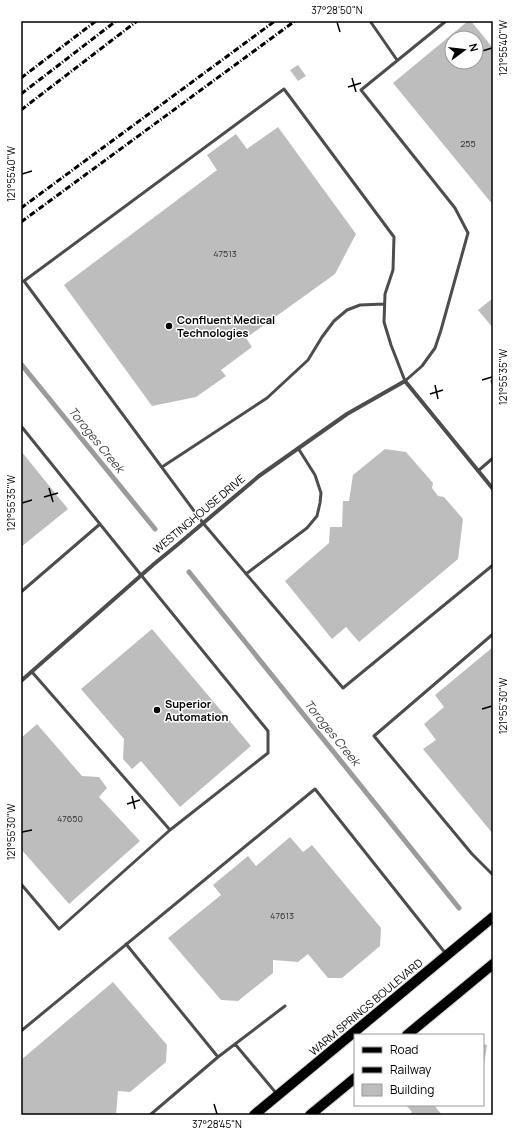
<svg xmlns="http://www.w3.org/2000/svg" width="514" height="1136" font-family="Manrope,sans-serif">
  <rect width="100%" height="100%" fill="#fff"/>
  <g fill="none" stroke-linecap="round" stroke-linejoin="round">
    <!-- stream -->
    <path stroke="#9b9b9b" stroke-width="5" d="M21 364 155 529
      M189 572 459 908"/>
  </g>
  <!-- building -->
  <path fill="#bdbdbd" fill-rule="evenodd" d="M468 21H471L493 48V205L393 83ZM452 38H476V62H452Z
    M298 65 306 76 298 81 290 70Z
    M278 127 356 234 335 274 246 338 252 347 221 370 226 376 196 397 152 406 64 285 217 170 207 155 236 134 247 149Z
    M493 298V328L478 310Z
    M385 449 406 452 433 483 432 488 438 496 444 497 463 519 458 559 359 642 346 627 332 639 285 581 329 543 330 527H342L343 501H349L353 475Z
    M21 451 68 509 21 547Z
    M152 629 251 746 180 807 141 761 132 769 123 759 124 739 81 689Z
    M493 647V834L423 749 436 740 424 724 444 707 435 695Z
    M37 724 82 776 99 777 107 788 99 797 140 841 69 904 21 849V738Z
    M290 837 303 852 312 845 381 928 380 946 342 978H328L308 954 298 962 273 960V973L238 1001 221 1000 168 938 221 895 213 885 248 856 256 866Z
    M113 982 167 1045 166 1062 130 1092 118 1091 116 1115H21V1060Z
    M483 1044 487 1045 484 1065H483Z
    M406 1105H434L442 1115H409L412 1112Z"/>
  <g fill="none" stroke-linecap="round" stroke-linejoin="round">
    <defs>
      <path id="primary" d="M407 1035 493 964
        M254 1115 493 917
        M310 1115 355 1078"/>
    </defs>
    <!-- primary casing -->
    <use href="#primary" stroke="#dbdbdb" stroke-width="12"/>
    <!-- lane -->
    <path stroke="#4d4d4d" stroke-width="3" d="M370 21 397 60
      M446 21 361 90 455 208 468 233 441 330 435 348 422 366 405 381 391 345 384 322 385 294 393 270 394 237 284 89 24 281 203 523 343 688 493 565
      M492 381 493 383
      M21 426 141 575 268 731V753L170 830 32 672
      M162 467 267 398 308 360 322 337 334 321 347 310 360 305 384 304
      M478 471 493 458
      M246 574 307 528 317 516 320 503 321 493 315 475 298 448
      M21 592 100 524
      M493 634 374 736 472 854 493 875
      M21 884 59 929 170 830
      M126 944 218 1057 285 1006
      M21 1031 315 789 446 954
      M235 1044 276 1093
      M150 1115 218 1057"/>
    <!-- street -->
    <path stroke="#4d4d4d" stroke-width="4" d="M21 681 154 564 176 546 259 476 347 414 405 381 493 489"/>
    <!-- primary -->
    <use href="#primary" stroke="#000" stroke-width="10"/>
    <!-- rail -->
    <path stroke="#000" stroke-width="3" stroke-dasharray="6 2 1 2" stroke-linecap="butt" d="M21 78 96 21
      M21 94 116 21
      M21 110 137 21
      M21 208 275 21
      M21 222 295 21"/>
  </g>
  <!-- ticks -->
  <path fill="none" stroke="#000" stroke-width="1.5" d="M337 22 340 32M482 51 492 48M352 78 356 92M348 87 361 83M22 174 32 171M482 380 492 377M435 385 438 399M430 394 443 390M49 488 53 502M44 497 58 493M22 503 32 500M482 709 492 706M132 796 135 809M127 804 140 800M22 832 32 830M214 1104 217 1114"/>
  <!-- markers -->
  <g fill="#000" stroke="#fff" stroke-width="1.5">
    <circle cx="169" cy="326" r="4"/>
    <circle cx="157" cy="710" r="4"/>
  </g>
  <g text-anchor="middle" stroke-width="3" stroke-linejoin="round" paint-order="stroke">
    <!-- number labels -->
    <g font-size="9" fill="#2f2f2f">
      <text x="468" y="147">255</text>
      <text x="225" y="257">47513</text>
      <text x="70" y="822">47650</text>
      <text x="282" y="919">47613</text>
    </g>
    <!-- poi labels -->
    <g font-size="11" font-weight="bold" fill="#000" stroke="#fff" text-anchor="start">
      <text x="177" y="324">Confluent Medical<tspan x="177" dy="13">Technologies</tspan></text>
      <text x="165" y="708">Superior<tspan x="165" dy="13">Automation</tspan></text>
    </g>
    <!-- street labels -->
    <g font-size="11" fill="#000" stroke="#fff">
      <text transform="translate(199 514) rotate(-40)" y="4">WESTINGHOUSE DRIVE</text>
      <text transform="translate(366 1007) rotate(-40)" y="4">WARM SPRINGS BOULEVARD</text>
    </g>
    <!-- water labels -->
    <g font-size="12" font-style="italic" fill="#3c3c3c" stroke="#fff">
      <text transform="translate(96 440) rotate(51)" y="4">Toroges Creek</text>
      <text transform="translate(332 733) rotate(51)" y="4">Toroges Creek</text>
    </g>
  </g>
  <!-- border -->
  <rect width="514" height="1136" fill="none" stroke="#ffffff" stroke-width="44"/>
  <!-- legend -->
  <rect x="354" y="1034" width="130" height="72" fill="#ffffff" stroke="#999999"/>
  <rect x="362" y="1047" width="20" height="6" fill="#000000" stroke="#999999"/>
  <text x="390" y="1054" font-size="12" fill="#000000">Road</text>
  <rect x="362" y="1067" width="20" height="6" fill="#000000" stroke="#999999"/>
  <text x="390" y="1074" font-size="12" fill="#000000">Railway</text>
  <rect x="362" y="1084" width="20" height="12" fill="#bdbdbd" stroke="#999999"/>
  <text x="390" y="1094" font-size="12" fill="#000000">Building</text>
  <!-- north arrow -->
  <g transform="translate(464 50) rotate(75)"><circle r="19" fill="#ffffff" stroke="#999999"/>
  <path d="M0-3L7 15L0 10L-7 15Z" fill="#000000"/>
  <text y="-6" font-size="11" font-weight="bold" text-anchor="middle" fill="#000000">N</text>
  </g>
  <rect x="22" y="22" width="470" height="1092" fill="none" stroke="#000" stroke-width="1.5"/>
  <g font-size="10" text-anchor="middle" fill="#000">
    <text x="337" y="14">37°28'50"N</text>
    <text transform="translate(503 48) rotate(-90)" y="4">121°55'40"W</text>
    <text transform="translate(11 174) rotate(-90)" y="4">121°55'40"W</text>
    <text transform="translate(503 377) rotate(-90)" y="4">121°55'35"W</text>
    <text transform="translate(11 503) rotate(-90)" y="4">121°55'35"W</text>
    <text transform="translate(503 706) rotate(-90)" y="4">121°55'30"W</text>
    <text transform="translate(11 832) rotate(-90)" y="4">121°55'30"W</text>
    <text x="217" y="1128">37°28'45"N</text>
  </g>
</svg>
